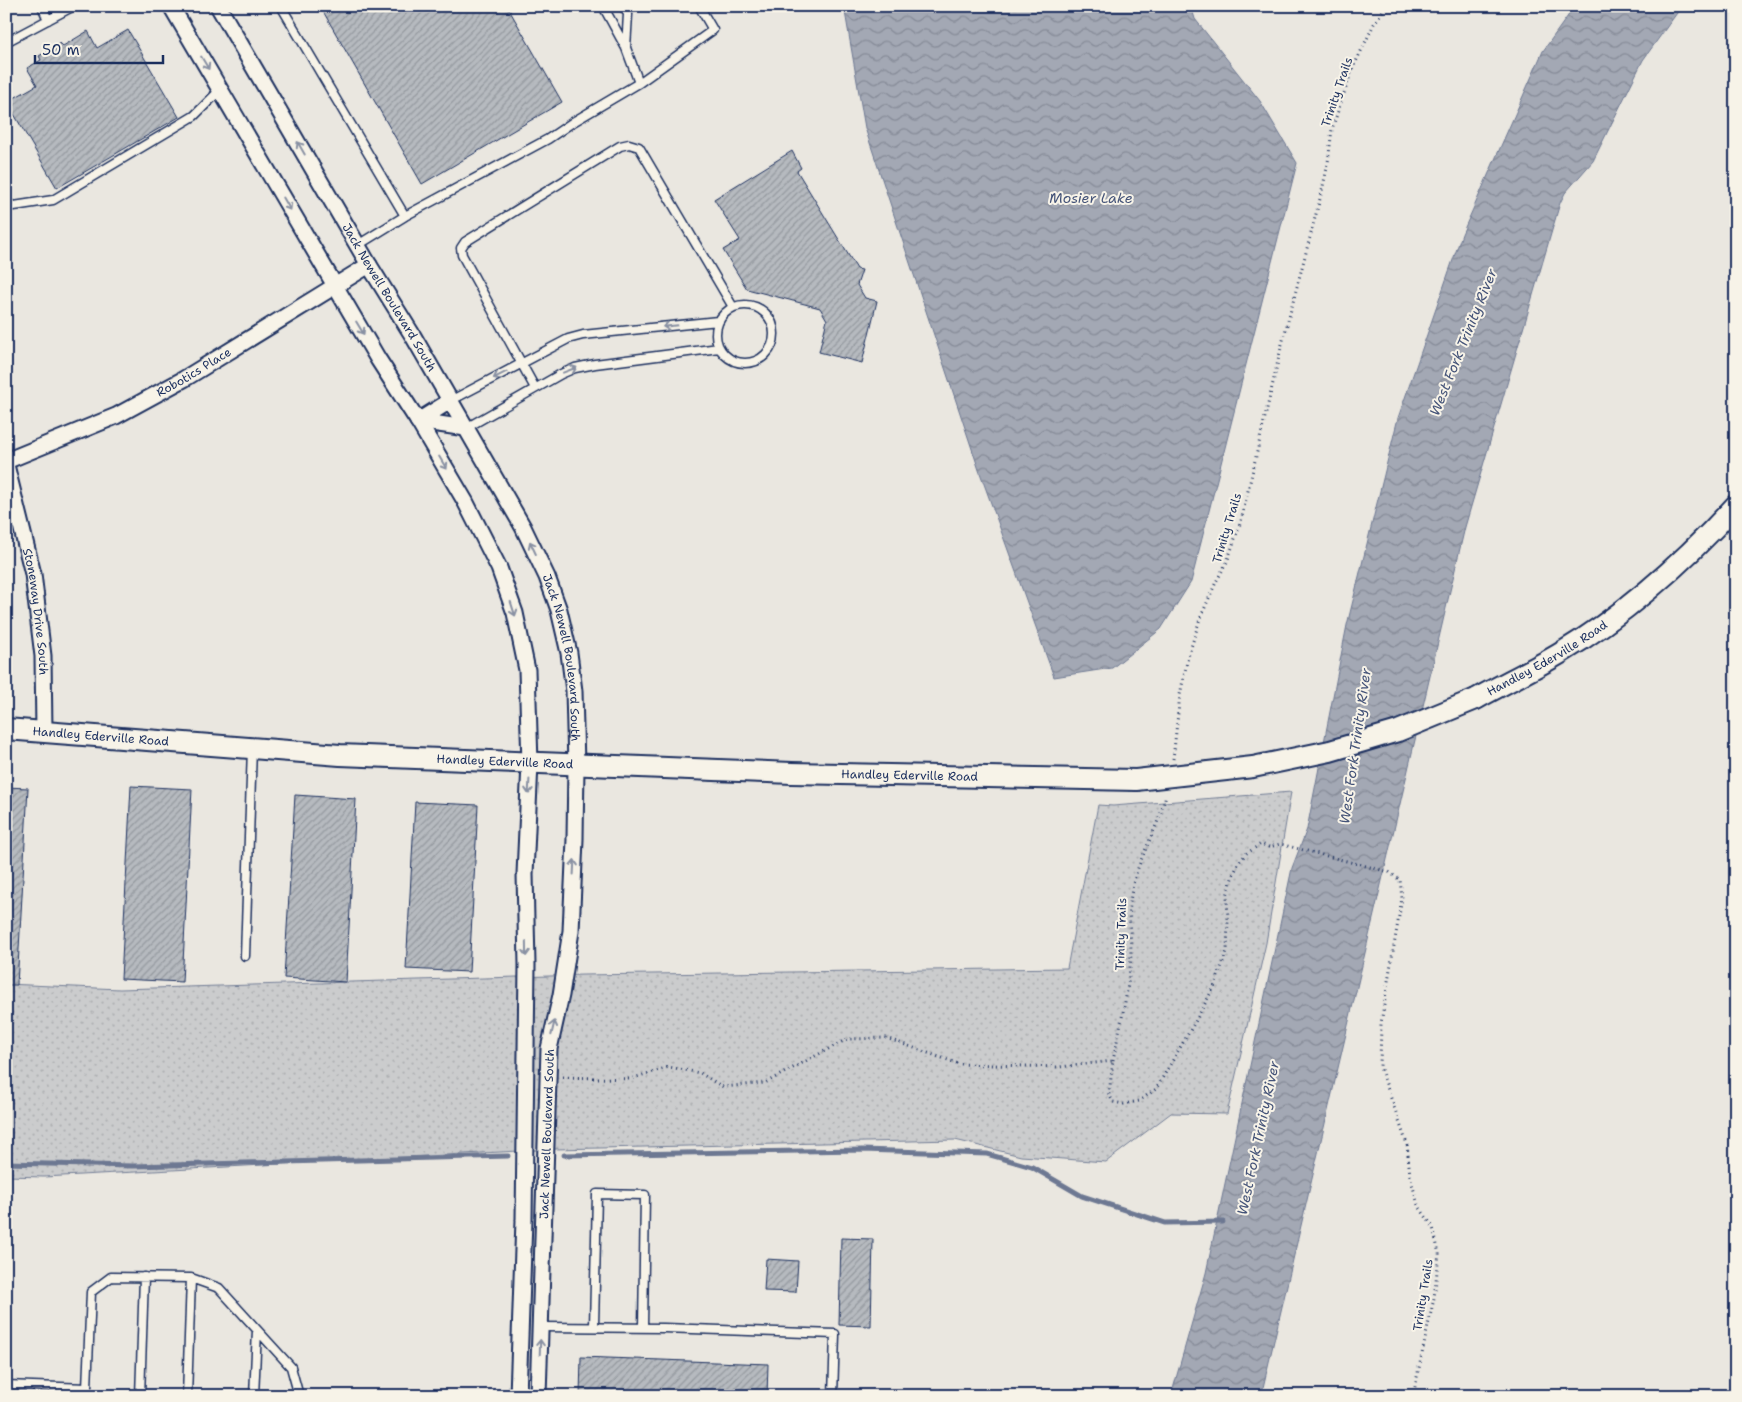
<svg xmlns="http://www.w3.org/2000/svg" width="1742" height="1402" font-family="'Shantell Sans',sans-serif">
  <defs>
    <pattern id="grass-dots" width="8" height="8" patternUnits="userSpaceOnUse" patternTransform="scale(1.25)"><rect width="8" height="8" fill="#cbcccd"/><path d="M2 2h.1M6 6h.1" fill="none" stroke="#aeb0b2" stroke-width="1.8" stroke-linecap="round"/></pattern>
    <pattern id="water-waves" width="16" height="10" patternUnits="userSpaceOnUse" patternTransform="scale(1.25)"><rect width="16" height="10" fill="#a3a8b4"/><path d="M0 5q4-4 8 0t8 0" fill="none" stroke="#848996"/></pattern>
    <pattern id="building-hatch" width="6" height="6" patternUnits="userSpaceOnUse" patternTransform="scale(1.25)"><rect width="6" height="6" fill="#b6babf"/><path d="M-1 1l2-2M0 6l6-6M5 7l2-2" fill="none" stroke="#93989e"/></pattern>
  </defs>
  <rect width="100%" height="100%" fill="#eae7e0"/>
  <filter id="ink" filterUnits="userSpaceOnUse"><feTurbulence type="fractalNoise" baseFrequency=".02" numOctaves="2"/><feDisplacementMap in="SourceGraphic" scale="10" xChannelSelector="R" yChannelSelector="G"/><feConvolveMatrix kernelMatrix="1 2 1 2 8 2 1 2 1" color-interpolation-filters="sRGB"/></filter>
  <g filter="url(#ink)">
    <!-- grass -->
    <path fill="url(#grass-dots)" stroke="#737e96" d="M1291 792 1266 943 1227 1114 1171 1113 1106 1162 1021 1156 955 1140 555 1149 44 1177 6 1176V984L120 989 583 975 1067 968 1098 805 1113 806Z"/>
    <!-- water -->
    <path fill="url(#water-waves)" stroke="#6d7892" d="M844 6H1191L1195 19 1260 101 1297 163 1191 582 1161 629 1112 668 1054 677 979 470 865 128Z
      M1575 6H1682L1643 60 1593 161 1565 193 1560 203 1465 527 1261 1396H1171L1206 1273 1292 868 1307 829 1347 625 1398 418 1462 234 1543 51Z"/>
    <g fill="none" stroke-linecap="round" stroke-linejoin="round">
      <!-- stream -->
      <path stroke="#6d7892" stroke-width="5" d="M564 1155 862 1150 987 1154 1032 1167 1082 1196 1165 1223 1223 1222
        M6 1163 133 1166 508 1156"/>
    </g>
    <!-- building -->
    <path fill="url(#building-hatch)" stroke="#1b2f5e" d="M320 6H507L562 102 422 184Z
      M128 30 179 117 57 188 7 102 37 85 27 68 41 60 39 56 60 43 63 46 88 31 97 48Z
      M792 151 801 168 797 171 857 269 862 270 857 285 865 298 877 301 862 363 819 352 827 320 820 308 747 289 723 250 740 240 714 199Z
      M131 786 192 789 182 982 121 979Z
      M6 787 28 788 17 985H6Z
      M295 795 356 799 346 982 284 978Z
      M415 802 478 805 469 972 406 969Z
      M841 1238 873 1239 871 1326 839 1325Z
      M766 1259 798 1261 796 1292 764 1291Z
      M581 1357 768 1364 767 1396H580Z"/>
    <g fill="none" stroke-linecap="round" stroke-linejoin="round">
      <defs>
        <path id="lane" d="M42 6 48 20
          M281 6 405 216
          M623 6 628 14 626 48
          M6 42 74 6
          M639 83 713 30 699 6
          M6 203 14 206 53 200 194 116 220 90
          M358 245 405 216 548 139 573 122 639 83 626 48 603 6
          M716 334a29 29 0 1 1 58 0a29 29 0 1 1-58 0Z
          M535 388 462 255 461 248 465 242 620 146 629 144 639 147 733 307
          M450 401 568 339 583 335 718 321
          M466 428 561 374 575 368 595 364 719 348
          M245 956 252 748
          M540 1327 664 1328 835 1334 833 1396
          M594 1327 597 1194 645 1195 643 1328
          M6 1385 87 1388V1396
          M87 1388 91 1292 111 1277 191 1278 219 1288 291 1367 299 1396
          M140 1396 144 1277
          M187 1396 191 1278
          M254 1396 257 1330"/>
        <g id="street">
          <path d="M171 6 378 359 418 421 465 501 499 568 515 613 527 670 530 763 525 874 527 965 524 1220 518 1396"/>
          <path id="s1" d="M218 6 369 265 413 336 523 527 547 577 559 610 569 653 574 691 576 765 575 839 571 931 561 995 549 1049 538 1396"/>
          <path d="M418 421 466 428"/>
          <path d="M418 421 450 401"/>
          <path id="s2" d="M6 461 116 416 184 379 369 265"/>
          <path id="s3" d="M6 465 33 574 43 656 44 731"/>
        </g>
        <g id="secondary">
          <path id="s4" d="M1476 699C1503 684 1532 670 1559 654 1626 614 1684 562 1736 505"/>
          <path id="s5" d="M6 729 340 755 792 773 1136 780"/>
        </g>
      </defs>
      <!-- lane casing -->
      <use href="#lane" stroke="#1b2f5e" stroke-width="11"/>
      <!-- street casing -->
      <use href="#street" stroke="#1b2f5e" stroke-width="19"/>
      <!-- secondary casing -->
      <use href="#secondary" stroke="#1b2f5e" stroke-width="24"/>
      <!-- path -->
      <path stroke="#1b2f5e" stroke-width="3" stroke-dasharray="1 4" stroke-linecap="butt" d="M1173 759 1180 695 1188 657 1200 619 1216 582 1227 562 1241 521 1281 348 1322 191 1328 163 1332 129 1352 70 1374 24 1386 6
        M1113 1061C1119 1030 1127 999 1130 967 1133 943 1127 919 1131 895 1136 860 1159 829 1166 794
        M563 1077 630 1079 669 1067 700 1073 723 1087 765 1083 847 1039 886 1038 959 1064 1059 1067 1113 1061 1109 1094 1113 1102 1124 1104 1139 1101 1156 1089 1195 1022 1215 985 1227 951 1228 919 1227 896 1232 878 1239 862 1247 853 1261 844 1269 847 1280 844 1389 872 1400 880 1402 898 1381 1023 1380 1067 1407 1144 1410 1176 1418 1205 1433 1227 1439 1254 1434 1298 1413 1396"/>
      <!-- lane -->
      <use href="#lane" stroke="#f7f3e8" stroke-width="8"/>
      <!-- street -->
      <use href="#street" stroke="#f7f3e8" stroke-width="15"/>
      <!-- secondary -->
      <use href="#secondary" stroke="#f7f3e8" stroke-width="20"/>
      <defs>
        <path id="secondary-bridge" d="M1136 780 1253 767 1330 751 1398 731 1476 699"/>
      </defs>
      <!-- secondary-bridge casing -->
      <use href="#secondary-bridge" stroke="#1b2f5e" stroke-width="24" stroke-linecap="butt"/>
      <!-- secondary-bridge -->
      <use href="#secondary-bridge" stroke="#f7f3e8" stroke-width="20"/>
    </g>
    <!-- one-way arrows -->
    <defs><path id="oneway-shaft" d="M-6 0H5M1.5-3L5.5 0L1.5 3" fill="none" stroke-width="1.6" stroke-linecap="round" stroke-linejoin="round" transform="scale(1.25)"/></defs>
    <g stroke="#8991a3">
      <use href="#oneway-shaft" transform="translate(205 63) rotate(59)"/>
      <use href="#oneway-shaft" transform="translate(301 148) rotate(-120)"/>
      <use href="#oneway-shaft" transform="translate(287 204) rotate(60)"/>
      <use href="#oneway-shaft" transform="translate(670 326) rotate(174)"/>
      <use href="#oneway-shaft" transform="translate(360 328) rotate(59)"/>
      <use href="#oneway-shaft" transform="translate(570 370) rotate(-21)"/>
      <use href="#oneway-shaft" transform="translate(500 375) rotate(153)"/>
      <use href="#oneway-shaft" transform="translate(443 463) rotate(59)"/>
      <use href="#oneway-shaft" transform="translate(533 548) rotate(-115)"/>
      <use href="#oneway-shaft" transform="translate(513 609) rotate(72)"/>
      <use href="#oneway-shaft" transform="translate(529 787) rotate(93)"/>
      <use href="#oneway-shaft" transform="translate(574 867) rotate(-87)"/>
      <use href="#oneway-shaft" transform="translate(526 949) rotate(89)"/>
      <use href="#oneway-shaft" transform="translate(553 1028) rotate(-77)"/>
      <use href="#oneway-shaft" transform="translate(540 1347) rotate(-88)"/>
    </g>
  </g>
  <g text-anchor="middle" stroke-width="4" stroke-linejoin="round" paint-order="stroke">
    <!-- street labels -->
    <g font-size="12" fill="#1b2f5e" stroke="#f7f3e8">
      <text transform="translate(1337 92) rotate(-71)" y="4">Trinity Trails</text>
      <text dy="4" stroke="none"><textPath href="#s1" startOffset="338">Jack Newell Boulevard South</textPath></text>
      <text dy="4" stroke="none"><textPath href="#s2" startOffset="208">Robotics Place</textPath></text>
      <text transform="translate(1227 528) rotate(-73)" y="4">Trinity Trails</text>
      <text dy="4" stroke="none"><textPath href="#s3" startOffset="150">Stoneway Drive South</textPath></text>
      <text dy="4" stroke="none"><textPath href="#s4" startOffset="82">Handley Ederville Road</textPath></text>
      <text dy="4" stroke="none"><textPath href="#s1" startOffset="742">Jack Newell Boulevard South</textPath></text>
      <text dy="4" stroke="none"><textPath href="#s5" startOffset="95">Handley Ederville Road</textPath></text>
      <text dy="4" stroke="none"><textPath href="#s5" startOffset="500">Handley Ederville Road</textPath></text>
      <text dy="4" stroke="none"><textPath href="#s5" startOffset="905">Handley Ederville Road</textPath></text>
      <text transform="translate(1121 934) rotate(-88)" y="4">Trinity Trails</text>
      <text transform="translate(547 1134) rotate(-88)" y="4">Jack Newell Boulevard South</text>
      <text transform="translate(1423 1295) rotate(-81)" y="4">Trinity Trails</text>
    </g>
    <!-- water labels -->
    <g font-size="14" font-style="italic" fill="#445378" stroke="#f7f3e8">
      <text x="1091" y="203">Mosier Lake</text>
      <text transform="translate(1463 342) rotate(-68)" y="5">West Fork Trinity River</text>
      <text transform="translate(1355 746) rotate(-82)" y="5">West Fork Trinity River</text>
      <text transform="translate(1258 1138) rotate(-78)" y="5">West Fork Trinity River</text>
    </g>
  </g>
  <!-- margin -->
  <rect width="1742" height="1402" fill="none" stroke="#f7f3e8" stroke-width="25"/>
  <rect x="12" y="12" width="1717" height="1377" fill="none" stroke="#1b2f5e" stroke-width="2" filter="url(#ink)"/>
  <!-- scale -->
  <path d="M35 55v8h128v-8" fill="none" stroke="#1b2f5e" stroke-width="2.5"/>
  <text x="42" y="55" font-size="15" fill="#1b2f5e" stroke="#f7f3e8" stroke-width="4" paint-order="stroke">50 m</text>
</svg>
